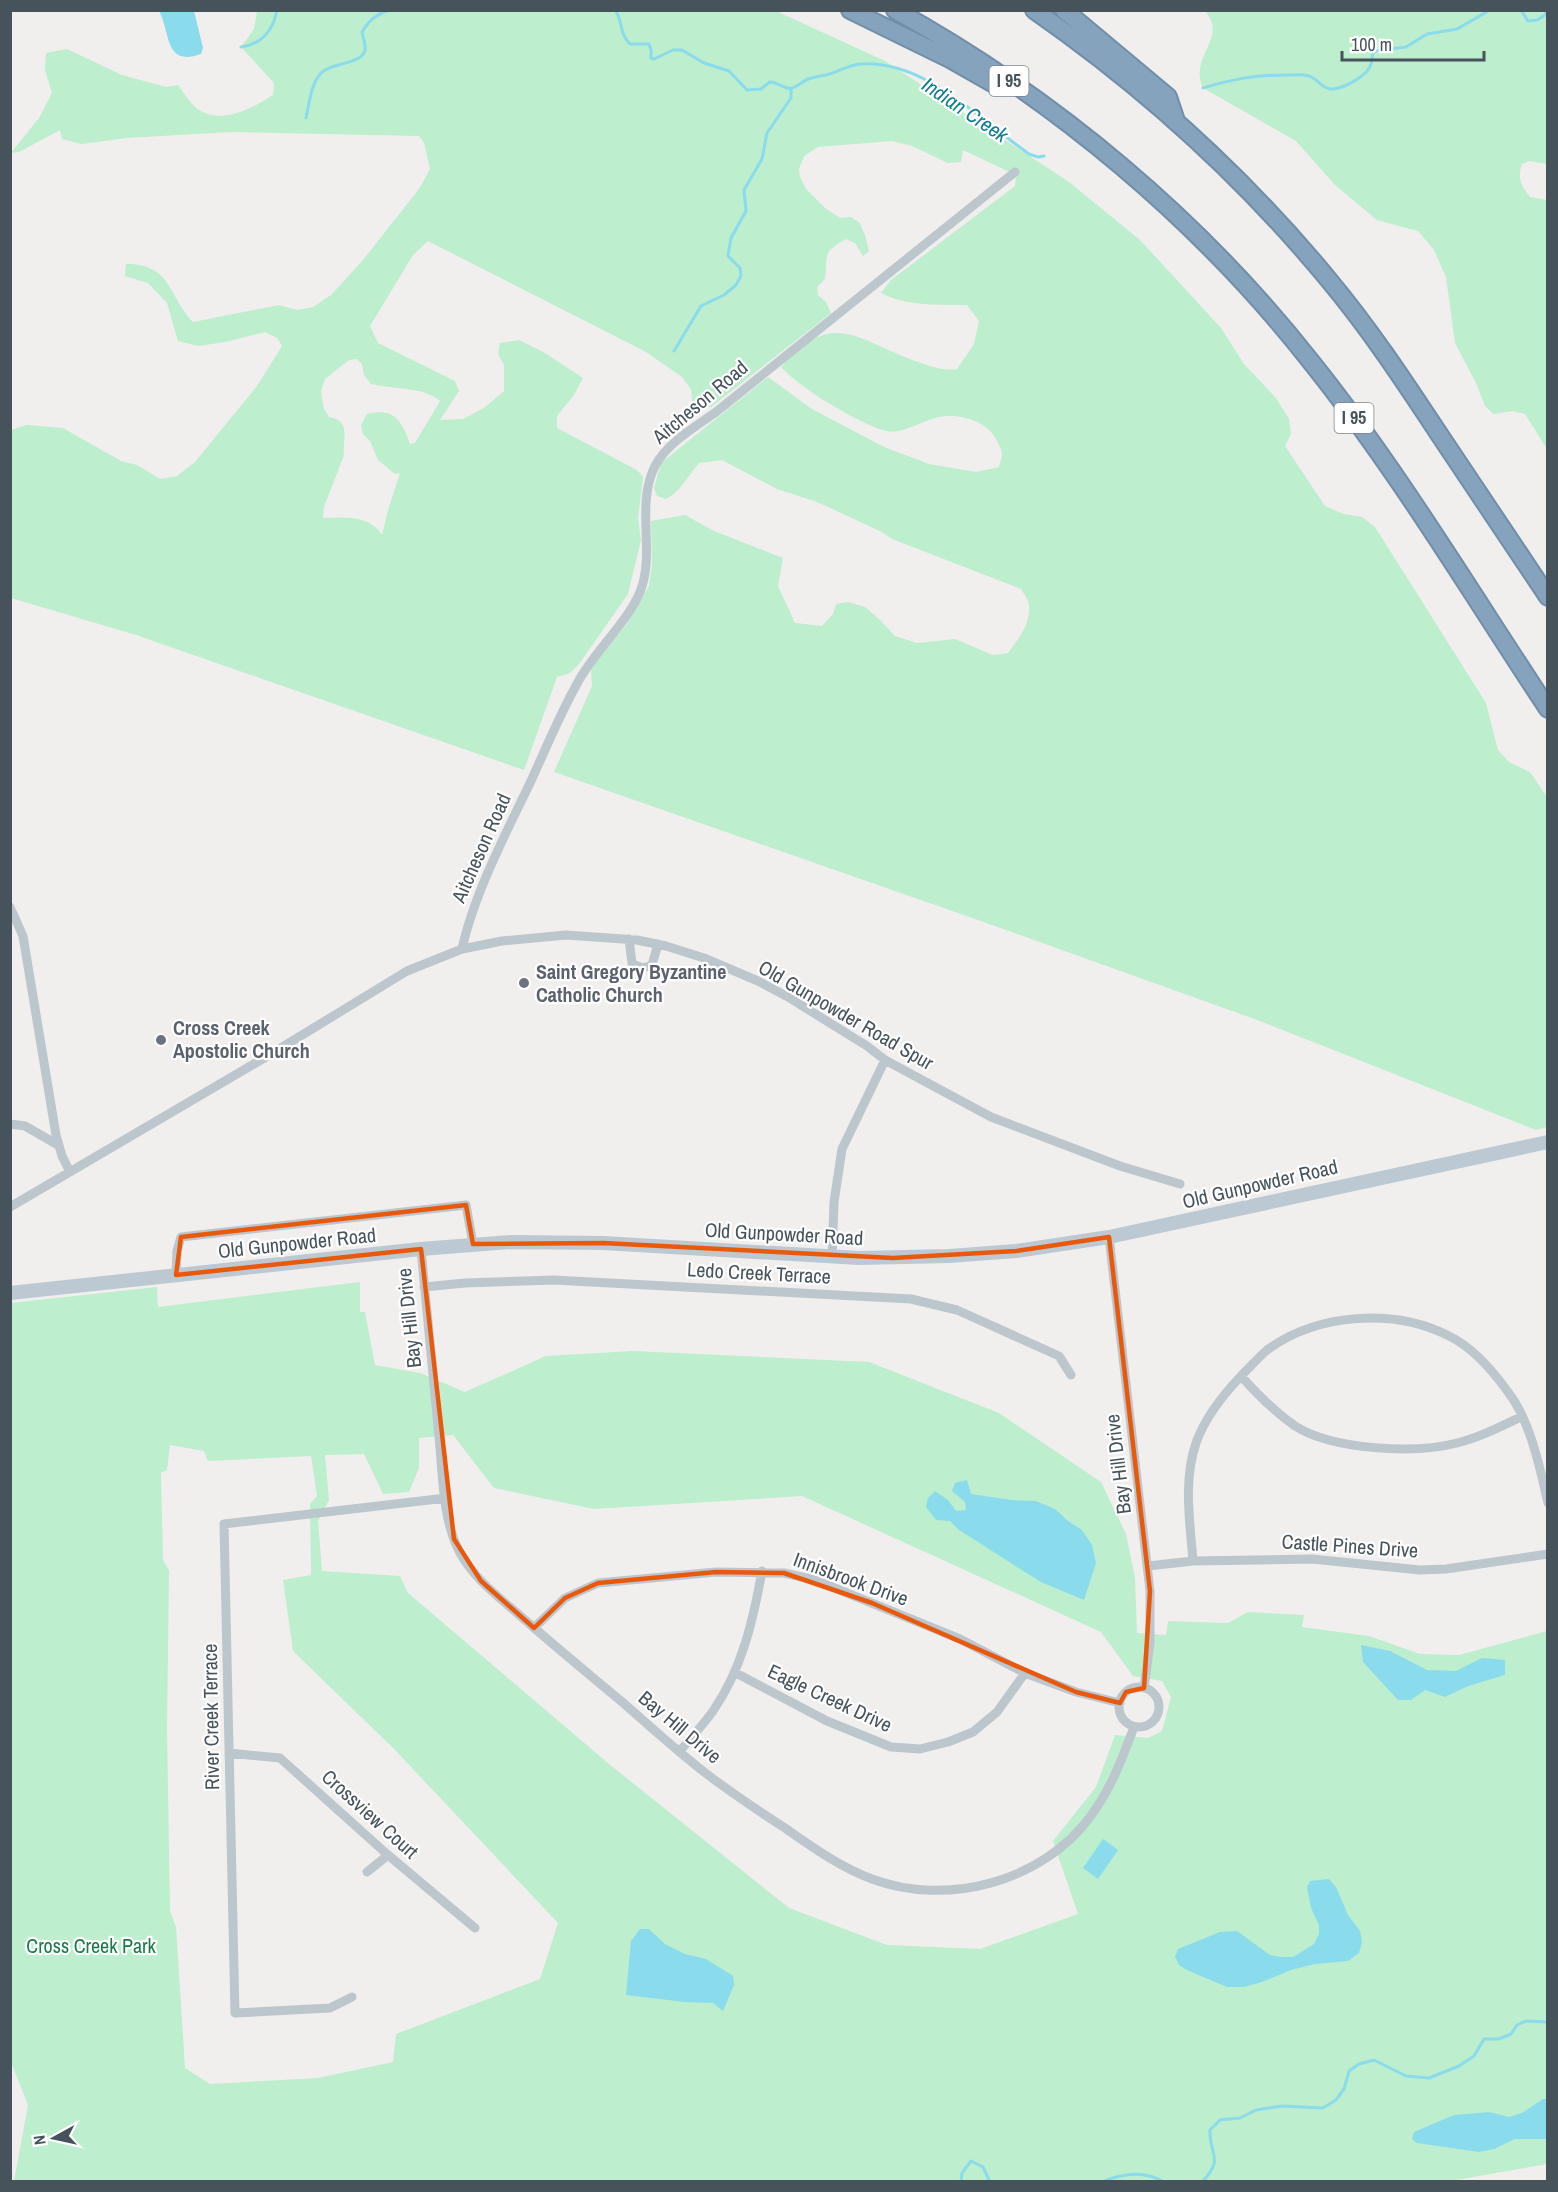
<svg xmlns="http://www.w3.org/2000/svg" width="1558" height="2192" font-family="'Archivo Narrow',sans-serif">
  <rect width="100%" height="100%" fill="#f1eeee"/>
  <!-- green -->
  <path fill="#bdeecd" fill-rule="evenodd" d="M257 11H776L885 61 1069 182 1140 240 1221 328 1244 364 1276 398 1289 419 1291 434 1285 446 1325 506 1344 514 1362 517 1375 527 1486 703 1498 750 1509 762 1530 772 1547 797V1127L1536 1130 1260 1021 978 920 554 772 592 686 591 670 596 662 627 624 649 586 652 564 651 521 685 515 714 531 783 558 778 586 795 623 822 626 833 614 836 604 848 602 865 607 880 620 895 636 917 643 955 639 993 655 1008 653C1018 640 1031 623 1029 606 1029 600 1024 594 1021 589L892 539 882 532 817 502 777 489 722 460 699 463C688 476 680 492 666 499L657 496 654 488 661 463 768 377 812 409 884 447 929 464 976 472 999 467C1000 463 1002 458 1002 454 1002 450 999 445 997 441 988 421 960 413 939 417 922 420 903 435 886 431 859 424 800 388 781 367 835 305 859 343 921 363 933 367 943 371 957 369L974 344 979 321 967 305C940 305 905 306 881 293L891 280 1015 186 1016 175 963 150 961 162 948 163 912 146 892 141 818 147 804 156 799 169 800 177 806 189 825 208 840 218 851 217 859 222 865 235 869 251 863 256 855 243 846 239C821 253 828 254 825 279L817 287 818 295 826 302 831 313 711 407 701 409 692 401 691 389 682 377 646 352 428 241 413 255 370 326 378 343 455 381 459 391 440 420 463 419 484 408 504 391V365L498 354 500 343 519 340 545 353 583 378 574 395 557 416V428L637 470 643 477 638 519 641 540 628 594 579 664 570 673 557 677 524 770 136 635 11 598V430L27 425 63 428 121 461 137 465 160 479 177 476 195 462 257 386 282 346 277 338 265 332 225 342 198 346 178 341 167 303 148 283 125 276 126 264C172 264 168 296 193 322L279 305 297 310 313 307 331 295 363 260 419 189 430 169 424 143 419 136 230 132 127 138 81 144 62 139 60 130 19 152 11 153 39 118 52 93 45 70 46 53 67 49 122 75 166 87 178 85C185 94 191 106 201 111 224 124 253 108 273 95L274 83 241 47 254 29ZM356 359 362 364 364 375 371 384C390 389 426 387 440 401L415 443 410 444C402 421 394 407 367 414L361 425 363 434 370 441 378 460 395 474 400 473 388 510 382 535C370 515 344 517 323 518L324 507 344 455C342 439 352 421 329 417L324 409 321 392 325 379 349 360Z
    M1205 11H1547V164L1529 161 1522 164C1517 178 1521 186 1530 197L1547 200V449L1525 414 1512 411 1493 414 1485 406 1476 383 1455 343 1446 277 1434 250 1418 231 1377 220 1335 185 1296 141 1203 88C1188 57 1229 38 1205 11Z
    M360 1282V1312H365L375 1365 420 1373 465 1392 546 1356 633 1351 869 1362 999 1413 1101 1482 1126 1534 1135 1578 1137 1633 1166 1635 1168 1621 1228 1623 1248 1612 1304 1615 1302 1627 1369 1636 1420 1654 1459 1655 1547 1631V2164L1445 2182 14 2181 28 2105 11 2062V1303L157 1287 158 1307ZM453 1435 494 1488 594 1509 802 1496 1101 1632 1133 1676 1162 1681 1171 1697 1162 1731 1148 1738 1115 1735 1096 1787 1053 1841 1078 1914 980 1949 887 1945 789 1908 609 1764 408 1593 400 1576 322 1571 318 1521 329 1500 325 1455 364 1454 383 1494 409 1492 419 1468V1438ZM170 1445 204 1451 208 1461 311 1456 317 1496 310 1504 311 1575 283 1580 293 1651 396 1751 558 1923 540 1979 396 2034 393 2062 318 2078 210 2084 185 2068 176 1927 170 1911 167 1729 169 1570 163 1560 161 1473 167 1470Z"/>
  <!-- water -->
  <path fill="#8adbeb" d="M159 11H194L203 48 201 54C164 67 171 33 159 11Z
    M967 1480 971 1494 1011 1500 1036 1501 1055 1509 1068 1521 1082 1530 1092 1545 1096 1563 1084 1600 1041 1582 959 1530 950 1521 936 1520 926 1507 928 1498 935 1491 948 1500 956 1511 966 1510 965 1502 952 1491 955 1483Z
    M1361 1645 1390 1651 1427 1670 1456 1671 1482 1658 1505 1660V1675L1468 1686 1445 1697 1425 1690 1411 1700H1398L1363 1662Z
    M1103 1839 1118 1850 1098 1879 1083 1868Z
    M1329 1879 1336 1887 1348 1915 1360 1931 1362 1942 1359 1953 1348 1961 1315 1964 1291 1970 1262 1982 1244 1987H1227L1187 1970 1179 1965 1175 1957 1178 1949 1220 1932 1237 1931 1270 1955 1280 1957H1293L1314 1944 1319 1934V1925L1311 1908 1307 1887 1310 1881Z
    M640 1929H649L665 1944 685 1954 706 1959 733 1976 734 1985 723 2011 713 2003 685 2002 626 1995 631 1941Z
    M1543 2099H1547V2139H1515L1494 2149 1479 2152 1417 2143 1412 2139 1414 2132 1454 2115 1489 2112 1509 2117 1522 2113Z"/>
  <g fill="none" stroke-linecap="round" stroke-linejoin="round">
    <!-- stream -->
    <path stroke="#8adbeb" stroke-width="3" d="M615 10C624 23 618 32 630 44H649L651 50V58L654 59 673 50H682L704 63 729 71 747 90 761 89 770 82C778 82 785 90 792 88 797 87 803 81 808 79 814 77 819 76 826 75 838 72 848 65 861 64 925 60 980 120 1029 154L1038 157 1044 156
      M1521 10 1528 21 1537 20 1545 15 1547 10
      M241 47C262 44 273 31 277 10
      M1203 88C1233 79 1255 75 1286 75 1293 75 1302 74 1309 76 1318 79 1323 90 1333 89 1344 88 1368 76 1371 64 1373 60 1371 56 1374 51L1406 47 1427 34 1457 29 1490 10
      M306 118C309 104 311 84 321 73 331 62 362 65 365 50 366 45 363 38 362 32 369 20 377 14 390 10
      M674 351 701 306 724 295 736 285 741 276 740 268 728 256 731 238 746 211 744 190 762 159 767 133 791 98V89
      M961 2182 962 2173 971 2161 983 2167 990 2182
      M1102 2182C1123 2173 1144 2170 1164 2182
      M1202 2182C1225 2158 1209 2155 1210 2130L1220 2120 1240 2118 1256 2110 1282 2106 1323 2108 1336 2100 1344 2089 1349 2071 1359 2064 1374 2060 1406 2076 1429 2078 1459 2066 1474 2056 1484 2039H1499L1511 2034 1517 2025 1526 2021 1548 2022"/>
    <defs>
      <path id="motorway" d="M850 10 950 59 994 84
        M895 10C1054 98 1200 220 1312 363 1399 472 1471 593 1548 709
        M1034 10C1143 86 1243 176 1328 279 1369 328 1404 381 1439 434 1475 488 1511 542 1548 597
        M1064 10 1168 97 1176 121"/>
    </defs>
    <!-- motorway casing -->
    <use href="#motorway" stroke="#718ea9" stroke-width="20"/>
    <!-- minor -->
    <path stroke="#bcc6cd" stroke-width="9" d="M10 907 23 936 56 1135 62 1156 70 1172
      M629 939 632 963C640 968 644 969 652 965L658 944
      M462 949C474 894 506 833 531 781 546 748 560 714 578 682 594 652 627 623 640 592 656 552 635 506 655 466 667 443 695 427 716 412L1015 172
      M10 1124 25 1126 58 1145
      M10 1207 271 1054 407 971 462 949 502 941 566 935 637 940 666 946 704 958 758 981 788 997 867 1046 885 1060 991 1117 1120 1166 1180 1184
      M1109 1237 1150 1591V1643L1144 1688
      M421 1249C427 1312 433 1375 439 1437 443 1475 442 1519 460 1553 474 1578 496 1595 517 1613 551 1643 586 1672 621 1701 651 1727 680 1754 712 1778 735 1795 760 1812 785 1828 812 1847 840 1867 872 1879 947 1907 1042 1882 1090 1817 1111 1789 1122 1759 1134 1727
      M832 1258 834 1202 842 1149 885 1060
      M176 1275 177 1251 181 1237 466 1205 473 1244
      M424 1287 465 1283 554 1280 911 1299 957 1310 1059 1356 1071 1375
      M1241 1376C1257 1394 1275 1412 1295 1426 1333 1450 1415 1454 1457 1443 1480 1437 1500 1427 1521 1417
      M1193 1561C1190 1522 1183 1481 1196 1443 1205 1417 1223 1395 1241 1376 1250 1367 1258 1358 1267 1350 1318 1313 1394 1308 1449 1336 1472 1347 1493 1371 1508 1392 1530 1420 1540 1468 1548 1503
      M1148 1566 1193 1561 1312 1559 1420 1570 1446 1569 1548 1554
      M534 1628 565 1598 598 1583 716 1572 784 1573 815 1580 960 1639 1025 1673 1076 1692 1120 1703
      M736 1673 827 1721 891 1747 920 1749 948 1742 973 1732 997 1712 1025 1673
      M1119 1707a20 20 0 1 1 40 0a20 20 0 1 1-40 0Z
      M680 1751C691 1738 703 1725 713 1711 742 1669 753 1621 762 1571
      M229 1753 280 1758 388 1855 475 1928
      M367 1872 388 1855
      M352 1997 330 2008 235 2013 224 1524 446 1498"/>
    <!-- secondary -->
    <path stroke="#bcc8d2" stroke-width="14" d="M10 1293 421 1249 511 1242 603 1243 859 1258 949 1256 1016 1251 1109 1237 1548 1142"/>
    <!-- motorway -->
    <use href="#motorway" stroke="#86a3bd" stroke-width="16"/>
  </g>
  <!-- marked area -->
  <path fill="none" stroke="#e8590c" stroke-width="4.5" stroke-linejoin="round" d="M466 1205 473 1244 603 1243 893 1258 1016 1251 1109 1237 1150 1591 1144 1688 1126 1692 1120 1703 1076 1692 872 1603 784 1573 716 1572 598 1583 565 1598 534 1628 481 1581 454 1539 421 1249 176 1275 181 1237Z"/>
  <!-- markers -->
  <g fill="#6b7280" stroke="#fff" stroke-width="2">
    <circle cx="524" cy="983" r="6"/>
    <circle cx="161" cy="1040" r="6"/>
  </g>
  <g text-anchor="middle" stroke-width="4.5" stroke-linejoin="round" paint-order="stroke">
    <!-- shield labels -->
    <g fill="#fff" stroke="#7e878c" stroke-width="1.5">
      <rect x="989.5" y="66" width="39" height="30" rx="4.5"/>
      <rect x="1334.5" y="403" width="39" height="30" rx="4.5"/>
    </g>
    <g font-size="18" font-weight="bold" fill="#46535b">
      <text x="1009" y="87">I 95</text>
      <text x="1354" y="424">I 95</text>
    </g>
    <!-- street labels -->
    <g font-size="20" fill="#46535b" stroke="#fff">
      <text transform="translate(700 402) rotate(-40)" y="7">Aitcheson Road</text>
      <text transform="translate(481 848) rotate(-66)" y="7">Aitcheson Road</text>
      <text transform="translate(846 1015) rotate(30)" y="7">Old Gunpowder Road Spur</text>
      <text transform="translate(1260 1184) rotate(-13)" y="7">Old Gunpowder Road</text>
      <text transform="translate(784 1234) rotate(3)" y="7">Old Gunpowder Road</text>
      <text transform="translate(297 1243) rotate(-6)" y="7">Old Gunpowder Road</text>
      <text transform="translate(759 1273) rotate(3)" y="7">Ledo Creek Terrace</text>
      <text transform="translate(409 1318) rotate(-96)" y="7">Bay Hill Drive</text>
      <text transform="translate(1118 1464) rotate(-97)" y="7">Bay Hill Drive</text>
      <text transform="translate(1350 1546) rotate(4)" y="7">Castle Pines Drive</text>
      <text transform="translate(851 1579) rotate(20)" y="7">Innisbrook Drive</text>
      <text transform="translate(830 1698) rotate(25)" y="7">Eagle Creek Drive</text>
      <text transform="translate(211 1717) rotate(-91)" y="7">River Creek Terrace</text>
      <text transform="translate(680 1727) rotate(40)" y="7">Bay Hill Drive</text>
      <text transform="translate(370 1814) rotate(42)" y="7">Crossview Court</text>
    </g>
    <!-- worship labels -->
    <g font-size="20" font-weight="bold" fill="#5b616d" stroke="#fff" text-anchor="start">
      <text x="536" y="979">Saint Gregory Byzantine<tspan x="536" dy="23">Catholic Church</tspan></text>
      <text x="173" y="1035">Cross Creek<tspan x="173" dy="23">Apostolic Church</tspan></text>
    </g>
    <!-- park labels -->
    <g font-size="20" fill="#177c45" stroke="#fff">
      <text x="91" y="1953">Cross Creek Park</text>
    </g>
    <!-- water labels -->
    <g font-size="21" font-style="italic" fill="#0e7c91" stroke="#fff">
      <text transform="translate(965 110) rotate(34)" y="7">Indian Creek</text>
    </g>
  </g>
  <!-- border -->
  <rect width="1558" height="2192" fill="none" stroke="#46535b" stroke-width="24"/>
  <!-- north arrow -->
  <g transform="translate(54 2138) rotate(262)" stroke="#ffffff" stroke-width="4.5" paint-order="stroke">
  <path d="M0-4.5L10 22L0 15L-10 22Z" fill="#46535b"/>
  <text y="-9" font-size="16" font-weight="bold" text-anchor="middle" fill="#46535b">N</text>
  </g>
  <!-- scale -->
  <path d="M1342 51v9h142v-9" fill="none" stroke="#46535b" stroke-width="3"/>
  <text x="1351" y="51" font-size="18" fill="#46535b" stroke="#ffffff" stroke-width="4.5" paint-order="stroke">100 m</text>
</svg>
